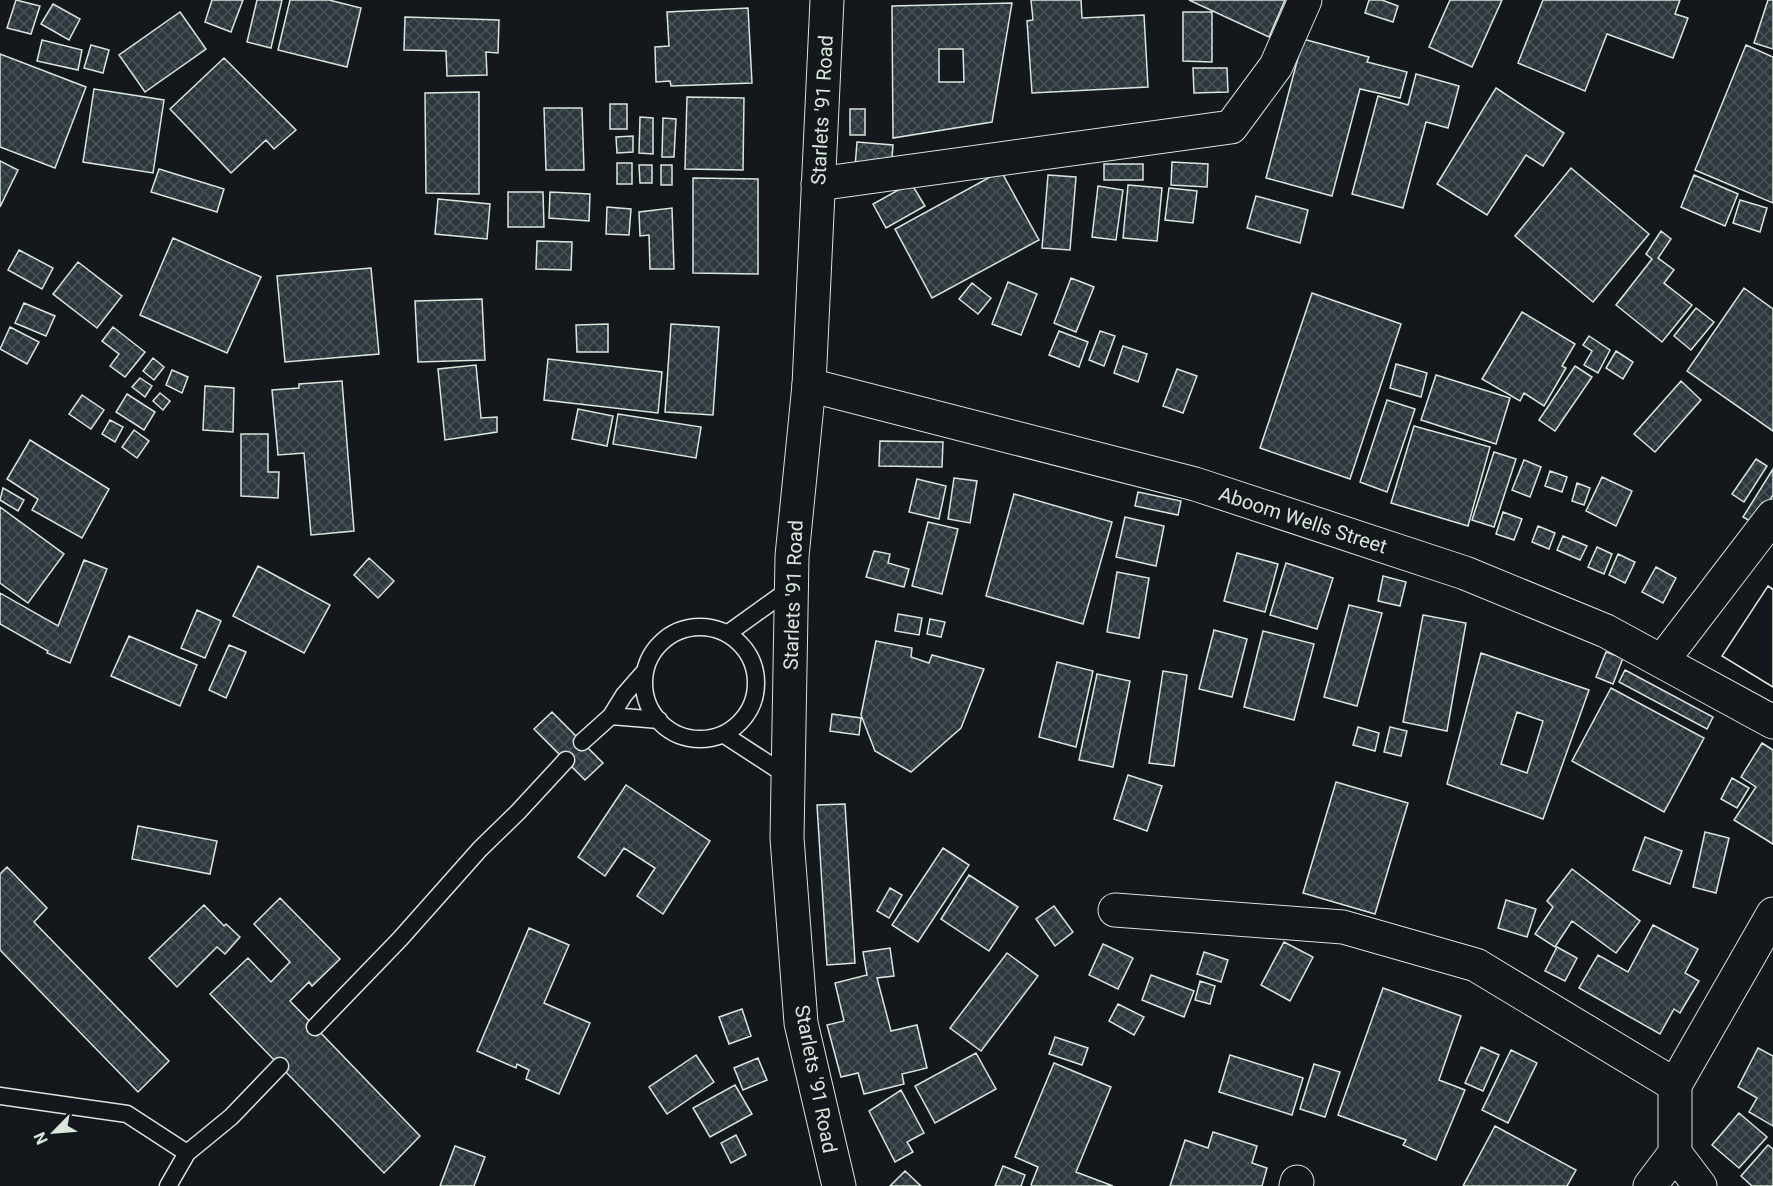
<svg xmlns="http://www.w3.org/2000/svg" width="1773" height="1186" font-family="Roboto,sans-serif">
  <defs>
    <pattern id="building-cross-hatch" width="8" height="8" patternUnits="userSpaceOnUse" patternTransform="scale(1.5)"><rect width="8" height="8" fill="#2c363c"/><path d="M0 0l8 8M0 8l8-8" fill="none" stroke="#4a5358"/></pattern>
  </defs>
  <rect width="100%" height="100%" fill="#14181c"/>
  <!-- building -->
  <path fill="url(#building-cross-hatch)" stroke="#d8e6dc" stroke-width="1.5" fill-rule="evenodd" d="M16 0 40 6 31 34 7 28Z
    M212 0H243L231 32 205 22Z
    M257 0H282L271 48 247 42Z
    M290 0H329L361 8 347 67 278 50Z
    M1031 0H1081L1082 18 1144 15 1148 87 1032 93 1027 21 1033 20Z
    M1189 0H1285L1269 37Z
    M1369 0H1382L1398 6 1393 22 1365 13Z
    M1450 0H1502L1472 67 1429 47Z
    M1543 0H1680L1675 14 1688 18 1673 58 1607 34 1585 91 1518 63Z
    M1768 0H1773V49L1754 43Z
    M1012 3 992 122 893 138 892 6ZM939 49H963L964 82H939Z
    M53 4 80 19 69 40 41 24Z
    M748 8 752 83 671 86 670 81 656 82 655 47 669 46 667 12Z
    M180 12 206 49 145 92 119 55Z
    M1183 12H1212V62L1183 61Z
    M405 17 499 20 498 53 486 52 487 75 447 76 446 51 404 50Z
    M1303 39 1369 57 1367 62 1407 72 1400 98 1360 89 1332 196 1266 178Z
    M42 40 82 50 78 70 37 61Z
    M91 45 109 50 103 73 84 68Z
    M1746 45 1773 57V203L1695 170Z
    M0 54 86 87 55 168 0 147Z
    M224 58 296 130 274 149 266 140 231 173 170 109Z
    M1193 68H1227L1228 92 1194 93Z
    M1416 74 1459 86 1448 128 1426 122 1403 208 1352 194 1378 96 1408 105Z
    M1496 88 1564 133 1543 166 1526 155 1487 215 1437 184Z
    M94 89 164 100 153 173 83 162Z
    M479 92V194L426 193 425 93Z
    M687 97 744 98 743 170 685 169Z
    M610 104H627V129H610Z
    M544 108H582L584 170H546Z
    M850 109H865V135H850Z
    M640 117 653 118V154L639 153Z
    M663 118 676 119 674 157H662Z
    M633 136V152L617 153 616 137Z
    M857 142 893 145 891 171 855 167Z
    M0 161 18 170 0 207Z
    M1172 162 1208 164 1207 187 1171 185Z
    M617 163H632V184H617Z
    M1104 164H1143V180H1104Z
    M639 165H652V183H640Z
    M661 165H672V185H661Z
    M1571 168 1649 234 1593 302 1515 236Z
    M159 169 224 189 217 212 151 192Z
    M1001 171 1039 240 932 298 895 229Z
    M1048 175 1076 177 1070 250 1042 248Z
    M1694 175 1738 194 1725 226 1681 207Z
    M693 178 758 179V274L693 273Z
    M911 183 925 206 886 228 873 204Z
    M1128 185 1162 188 1157 241 1123 238Z
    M1098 186 1123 190 1116 240 1092 237Z
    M1169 188 1197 191 1193 223 1165 220Z
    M508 192H543L544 227H508Z
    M550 192 590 194 589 221 549 218Z
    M1256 196 1308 210 1300 243 1247 228Z
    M438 199 490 204 487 239 435 234Z
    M1740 200 1767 208 1760 232 1733 223Z
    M607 207 631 209 629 235 606 234Z
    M672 208 674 269H650L649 235 640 236 639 212Z
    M1661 231 1671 239 1658 258 1674 270 1664 283 1692 305 1662 342 1616 305 1652 259 1646 254Z
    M173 238 261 277 227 353 140 315Z
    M537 241 572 242 571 270 536 269Z
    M19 250 53 268 42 289 8 270Z
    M78 262 122 296 97 328 53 294Z
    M371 268 379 354 285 362 277 276Z
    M1071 278 1094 287 1076 332 1054 323Z
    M1008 282 1037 294 1021 335 992 324Z
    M972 283 991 298 978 314 959 299Z
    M1744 288 1773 309V431L1687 371Z
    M1312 293 1401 324 1350 479 1260 448Z
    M482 299 485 360 418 362 415 301Z
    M24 303 55 316 46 336 15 323Z
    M1696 308 1714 322 1691 350 1674 336Z
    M1522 312 1575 344 1562 366 1566 368 1544 406 1524 393 1520 401 1482 379Z
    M608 324V352H577L576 325Z
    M671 324 719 327 713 415 665 412Z
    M10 327 39 342 27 364 0 349Z
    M113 327 145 352 125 377 110 366 119 354 102 341Z
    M1059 331 1088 342 1079 367 1049 355Z
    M1100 331 1115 336 1104 366 1089 360Z
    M1589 336 1610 350 1598 373 1584 365 1592 351 1583 345Z
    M1123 346 1147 354 1138 382 1114 373Z
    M1616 351 1633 362 1623 379 1606 368Z
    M153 358 164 367 154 380 143 371Z
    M548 359 662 372 658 413 544 400Z
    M1396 364 1427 373 1421 397 1390 388Z
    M476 365 481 418 497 417V432L445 440 438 369Z
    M1575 366 1592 377 1555 431 1539 420Z
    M1177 369 1197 376 1183 413 1163 406Z
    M172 370 188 377 182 393 166 385Z
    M1436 375 1510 398 1496 444 1421 420Z
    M140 378 152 386 145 397 132 387Z
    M342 381 354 531 311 535 304 453 278 455 272 390 299 388V384Z
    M1681 381 1701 400 1655 452 1634 434Z
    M205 386 234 388 233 432 203 430Z
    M160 393 170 401 163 410 153 401Z
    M127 394 155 412 144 430 116 412Z
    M82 395 104 410 91 429 69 414Z
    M1387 400 1415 409 1387 492 1360 482Z
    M578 409 613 416 607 446 572 439Z
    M618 414 701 427 696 458 613 444Z
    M110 420 123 427 115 442 102 434Z
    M1414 426 1490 447 1468 526 1391 503Z
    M134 430 149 441 137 458 122 447Z
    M241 434H268V472H279L278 498 241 496Z
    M30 440 109 489 82 538 32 510 38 499 7 479Z
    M880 441 943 442 942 467 879 466Z
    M1494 452 1516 459 1494 527 1472 520Z
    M1756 459 1767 466 1744 502 1732 494Z
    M1524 460 1541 467 1530 497 1512 490Z
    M1773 469V495L1755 524 1743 517Z
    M1550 471 1567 477 1562 492 1545 486Z
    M1602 477 1632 491 1616 526 1586 511Z
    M954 478 977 481 970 523 948 519Z
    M917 479 946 486 939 519 909 512Z
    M1577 483 1590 488 1584 505 1572 501Z
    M3 488 24 500 18 511 0 500Z
    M1138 492 1181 501 1178 515 1135 506Z
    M1014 494 1112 522 1083 624 986 596Z
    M0 507 64 554 28 603 0 583Z
    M1503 512 1522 519 1514 540 1496 534Z
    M1125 517 1164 526 1156 566 1116 557Z
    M928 522 958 529 942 594 912 586Z
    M1538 526 1555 533 1549 549 1532 542Z
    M1563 536 1587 546 1580 560 1557 550Z
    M1597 547 1612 554 1604 574 1588 567Z
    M874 551 890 554 888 563 909 569 904 587 866 577Z
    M1237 553 1278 564 1265 612 1224 601Z
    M1618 554 1635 562 1625 583 1609 575Z
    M369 558 394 581 378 598 354 575Z
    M84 560 107 569 70 663 47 653 48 651 0 624V593L58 626Z
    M1286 563 1333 578 1317 629 1270 615Z
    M258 566 330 605 304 653 233 616Z
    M1656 567 1676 578 1663 603 1642 592Z
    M1117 572 1149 578 1139 638 1107 632Z
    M1383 576 1406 582 1400 606 1378 601Z
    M1768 586 1773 589V687L1722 656Z
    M1768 586 1773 590V687L1722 656Z
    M1349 605 1382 613 1357 706 1324 697Z
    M197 610 221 621 205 658 181 648Z
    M898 614 922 618 919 635 895 631Z
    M1423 615 1466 623 1447 731 1403 722Z
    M930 619 945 622 941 637 927 634Z
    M1214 630 1247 639 1232 697 1199 689Z
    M1263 631 1314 644 1294 720 1244 707Z
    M129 636 197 665 180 706 111 676Z
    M876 641 912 648 911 657 929 663 932 655 984 669 961 728 911 772 875 751 861 715Z
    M229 645 246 652 226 698 209 690Z
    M1606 652 1623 658 1613 684 1596 677Z
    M1481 653 1589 690 1543 819 1447 784ZM1517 712 1543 721 1527 773 1501 764Z
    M1057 662 1093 671 1076 747 1039 737Z
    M1625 670 1713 717 1707 729 1619 682Z
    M1163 671 1187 675 1174 766 1149 763Z
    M1097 674 1130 681 1113 767 1079 760Z
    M1611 688 1704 738 1664 812 1572 761Z
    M552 712 603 763 585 780 534 729Z
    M832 714 861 718 859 735 830 731Z
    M1358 727 1379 733 1375 751 1353 745Z
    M1390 727 1407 731 1401 756 1384 752Z
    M1762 743 1773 750V844L1734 820 1756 787 1741 777Z
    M1128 775 1162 786 1147 831 1114 819Z
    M1732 778 1749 788 1737 808 1721 799Z
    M1336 782 1408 803 1375 914 1303 893Z
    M626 785 710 841 663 914 637 896 655 868 624 848 605 876 578 857Z
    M845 804 855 963 827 965 817 805Z
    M138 826 217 841 210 874 132 859Z
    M1705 832 1729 838 1716 893 1693 887Z
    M1645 837 1682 851 1670 884 1633 870Z
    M943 848 969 865 918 942 892 925Z
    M7 867 47 908 34 922 169 1061 138 1092 0 950V874Z
    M1572 869 1640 921 1616 953 1572 921 1555 947 1535 934 1553 907 1547 901Z
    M969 875 1018 907 989 951 941 919Z
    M890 888 902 895 889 918 877 911Z
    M280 898 340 959 312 986 309 982 290 1001 420 1136 384 1173 210 994 248 958 271 982 290 962 254 924Z
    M1506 900 1536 909 1527 937 1498 928Z
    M204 905 224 926 226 924 240 937 225 954 217 947 177 987 149 958Z
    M1054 906 1073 932 1055 946 1036 919Z
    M1653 925 1698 949 1685 973 1699 981 1680 1013 1674 1009 1660 1034 1579 988 1598 955 1628 972Z
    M529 928 569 945 544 1003 590 1023 559 1094 526 1079 529 1070 517 1064 516 1068 477 1051Z
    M1284 942 1313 957 1290 1001 1261 985Z
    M1103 944 1133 958 1118 989 1089 975Z
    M1557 947 1577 958 1565 981 1545 971Z
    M890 948 894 976 877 978 891 1031 917 1025 927 1068 902 1074 904 1084 864 1094 858 1073 841 1077 827 1025 844 1021 835 983 867 975 863 952Z
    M1204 952 1228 960 1221 982 1197 974Z
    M1007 953 1038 976 981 1051 950 1028Z
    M1151 975 1194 991 1184 1017 1142 1000Z
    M1200 981 1215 986 1210 1004 1195 1000Z
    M1383 988 1461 1016 1439 1080 1465 1090 1436 1160 1403 1145 1406 1140 1338 1115Z
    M1118 1004 1144 1017 1134 1035 1109 1021Z
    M742 1009 751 1036 729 1044 719 1017Z
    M1055 1037 1088 1048 1082 1065 1049 1054Z
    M1481 1047 1499 1055 1483 1091 1465 1083Z
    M1758 1048 1773 1056V1126L1749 1112 1757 1098 1738 1087Z
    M1511 1050 1537 1063 1508 1123 1482 1110Z
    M976 1053 996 1089 935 1123 915 1086Z
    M696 1055 714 1082 667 1114 649 1087Z
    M1230 1055 1303 1078 1292 1115 1219 1092Z
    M758 1058 767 1080 743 1090 734 1068Z
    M1054 1063 1111 1087 1076 1172 1113 1186H1033L1031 1185 1038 1167 1015 1157Z
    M1314 1064 1340 1072 1325 1117 1300 1109Z
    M735 1085 752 1114 710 1137 693 1108Z
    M901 1090 924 1133 907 1142 913 1152 895 1162 869 1111Z
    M1739 1113 1767 1137 1739 1168 1712 1145Z
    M1495 1126 1576 1170 1567 1186H1463Z
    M1213 1132 1257 1146 1252 1163 1267 1168 1262 1186H1170L1185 1140 1208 1148Z
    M736 1135 746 1155 731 1163 721 1143Z
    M1768 1145 1773 1149V1186H1752L1741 1176Z
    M455 1146 485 1157 474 1186H440Z
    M1003 1166 1025 1175 1021 1186H995Z
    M905 1171 921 1186H890Z"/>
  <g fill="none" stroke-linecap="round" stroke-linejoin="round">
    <defs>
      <path id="lane" d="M644 683a56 56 0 1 1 112 0a56 56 0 1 1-112 0Z
        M727 634 791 588
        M611 716 624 695 645 671
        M723 734 789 777
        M582 742 611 716 659 720
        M315 1027 400 939 480 849 518 812 566 760
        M0 1096 127 1114 187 1153
        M168 1186 187 1153 231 1117 280 1066"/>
      <path id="street" d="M818 184 1231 127 1276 66 1305 0
        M809 385 1195 484 1465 573 1606 631 1773 722
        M1662 661 1773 516
        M1115 910 1343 927 1476 965 1675 1085
        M1296 1186 1297 1182
        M1650 1186 1675 1153
        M1700 1186 1675 1153V1085L1773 914"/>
      <path id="secondary" d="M827 0 809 385 792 556 787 838 801 1023 839 1186"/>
    </defs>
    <!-- lane casing -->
    <use href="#lane" stroke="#d8e6dc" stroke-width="19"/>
    <!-- street casing -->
    <use href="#street" stroke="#d8e6dc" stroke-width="35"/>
    <!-- secondary casing -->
    <use href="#secondary" stroke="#d8e6dc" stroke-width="35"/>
    <!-- lane -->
    <use href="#lane" stroke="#14181c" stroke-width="16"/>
    <!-- street -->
    <use href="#street" stroke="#14181c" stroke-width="33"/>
    <!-- secondary -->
    <use href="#secondary" stroke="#14181c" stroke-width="33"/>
  </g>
  <g text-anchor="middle" stroke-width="4.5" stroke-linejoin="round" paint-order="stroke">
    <!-- street labels -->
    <g font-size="20" fill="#d8e6dc" stroke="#14181c">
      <text transform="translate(822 110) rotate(-87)" y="7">Starlets '91 Road</text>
      <text transform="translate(1303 520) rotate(18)" y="7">Aboom Wells Street</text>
      <text transform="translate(793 595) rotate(-88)" y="7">Starlets '91 Road</text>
      <text transform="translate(816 1079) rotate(79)" y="7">Starlets '91 Road</text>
    </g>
  </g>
  <!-- north arrow -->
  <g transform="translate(54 1132) rotate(245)" stroke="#14181c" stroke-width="4.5" paint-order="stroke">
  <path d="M0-4.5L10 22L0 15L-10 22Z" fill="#d8e6dc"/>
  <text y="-9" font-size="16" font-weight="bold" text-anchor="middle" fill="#d8e6dc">N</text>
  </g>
</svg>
